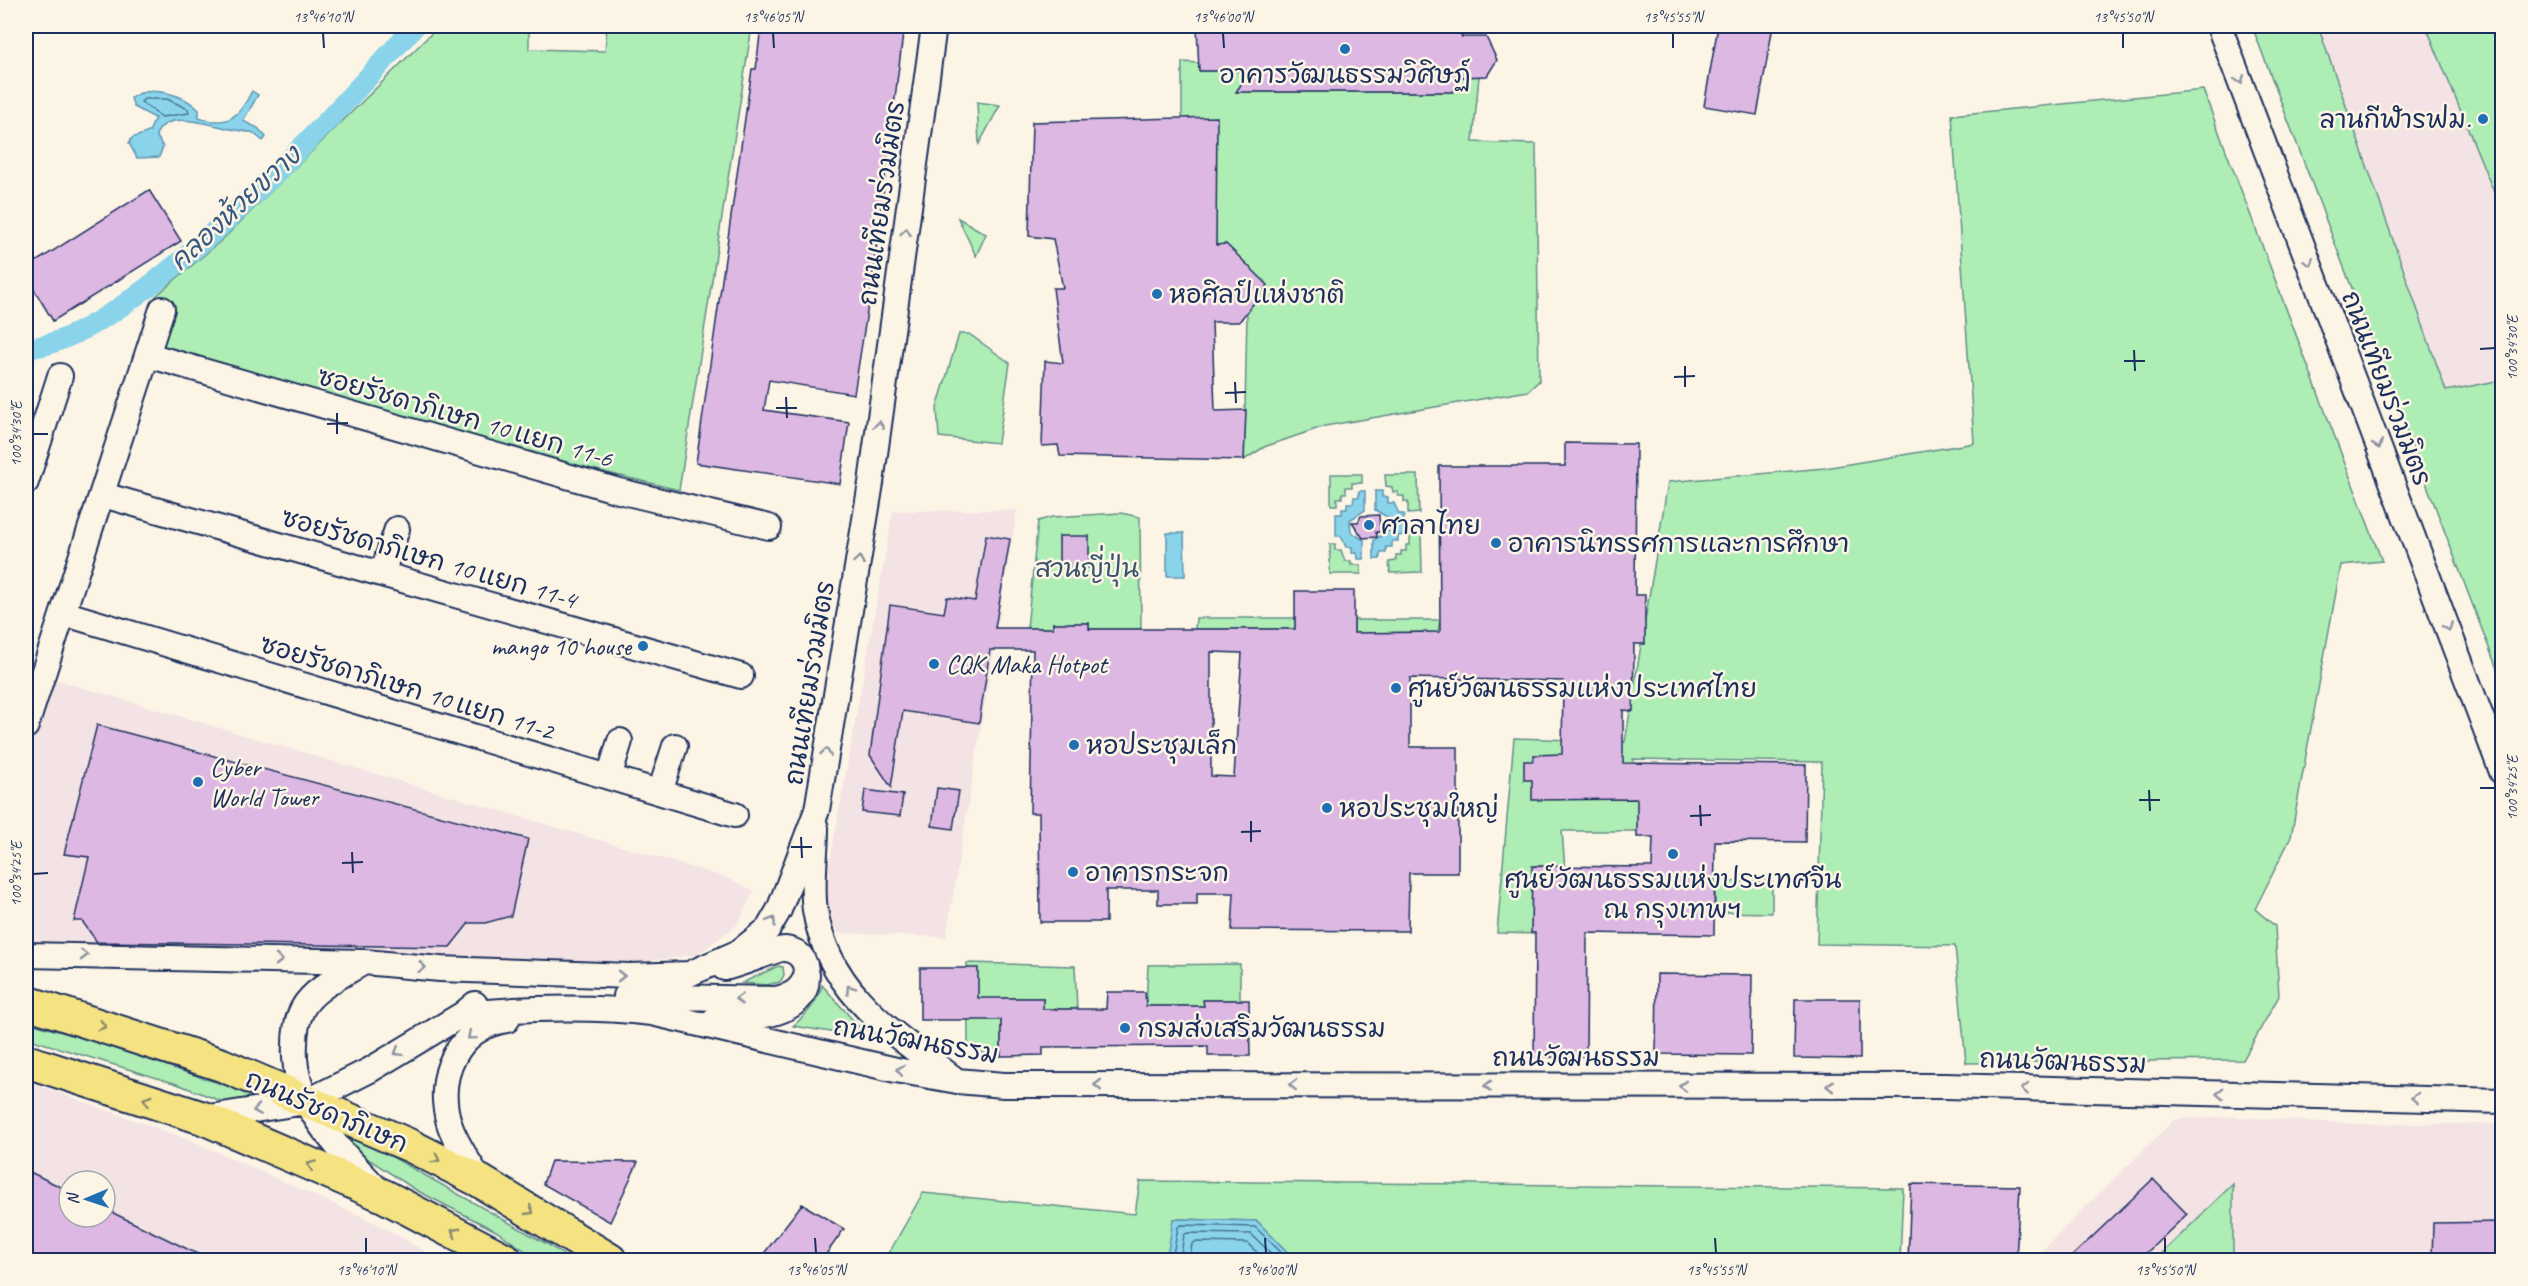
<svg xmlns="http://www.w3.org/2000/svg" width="2528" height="1286" font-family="Caveat,'Playpen Sans Thai',sans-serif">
  <rect width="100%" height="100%" fill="#fcf5e5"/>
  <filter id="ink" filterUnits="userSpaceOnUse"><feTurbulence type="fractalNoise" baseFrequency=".0167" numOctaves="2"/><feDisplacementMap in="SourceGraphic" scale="12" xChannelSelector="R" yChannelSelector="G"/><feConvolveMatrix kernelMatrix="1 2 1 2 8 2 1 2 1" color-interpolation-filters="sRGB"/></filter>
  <g filter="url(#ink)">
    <!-- built -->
    <path fill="#f3e3e4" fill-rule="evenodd" d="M2255 26H2502V663Z
      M1017 510 946 937 838 933 826 913 825 889 893 511Z
      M47 677 728 878 754 891 737 925 697 955 638 962 241 953 26 941V746Z
      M26 1081 195 1142 376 1223 440 1260H26ZM69 1181H105V1217H69Z
      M2236 1117 2360 1124H2502V1260H2233V1185L2155 1260H2032L2175 1119Z"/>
    <!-- green -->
    <path fill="#aeedb4" stroke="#648e89" stroke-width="1.5" d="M439 26H529V49L605 51 607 26H752L679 490 463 438 139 343 156 296 224 238Z
      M2252 26H2318L2446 391 2502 380V682Z
      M2426 26H2502V212Z
      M1182 62 1199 63V71H1250L1237 92H1453L1461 77 1479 76 1473 142 1536 144 1539 381 1528 391 1325 426 1264 447 1244 460 1247 311 1226 245H1216L1182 118Z
      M2203 90 2382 561 2341 565 2291 837 2255 909 2275 926 2279 996 2243 1060 1966 1063 1955 946 1817 944 1822 762 1633 759 1662 831H1562L1565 869 1547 934 1497 933 1514 738 1625 742 1668 482 1825 468 1974 443 1952 115Z
      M977 102 1000 105 979 144Z
      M958 218 986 234 976 256Z
      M959 334H969L1010 363 998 443 939 437 937 408Z
      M1331 474H1362V483H1352V487H1346V493H1342V498H1337V505H1331Z
      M1385 475H1418L1419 513 1408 514V502H1404V496H1398V492H1393L1392 487 1386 486Z
      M1121 513 1140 517 1141 629H1089V623H1053V628H1027L1038 521 1052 517Z
      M1410 533H1421L1422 572 1390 573 1389 562 1396 561V555H1401V551H1406V545H1410Z
      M1330 544H1335V550H1341L1345 561H1351V565H1361V574H1330Z
      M1196 618H1295V629H1195Z
      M1354 620H1440L1438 632 1354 633Z
      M1772 881V913L1715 912V882Z
      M967 963 1075 966 1077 1009H1043V998H1001V1056L977 1052 968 1044Z
      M1240 964V1000H1204V1006H1146L1148 965Z
      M778 966 783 967 784 975 780 982 766 985 742 983Z
      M822 985 860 1028V1033L856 1036 793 1026C807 1014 817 1003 822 985Z
      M26 1022 90 1040 254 1095 250 1100 226 1103 177 1084 26 1038Z
      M344 1134 371 1145 547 1244 571 1260H539L496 1231 416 1190 359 1153 342 1138Z
      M1140 1181 1903 1188 1900 1260H1295L1257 1221 1174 1219 1167 1258 1150 1260H885L923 1193 1135 1214Z
      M2233 1184V1260H2155Z"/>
    <!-- water -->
    <path fill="#89d4ea" stroke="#5d92b2" stroke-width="1.5" d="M252 91 258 95 243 121 258 128 266 137 263 141 252 132C225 133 169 103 156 135L163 147 159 157 137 158 129 143 132 138 149 132 155 118 134 107 131 98C149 84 184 94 199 110V118C229 127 239 117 252 91Z
      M1359 491H1365V510L1350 520 1351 532 1364 540V559H1358L1357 553H1352V547H1346L1341 536H1336V514H1342V509H1347V503H1353L1354 497H1359Z
      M1375 491H1382V497H1388V503H1394L1399 514H1404V535L1398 536V541H1392V547H1386V553H1380V559H1374V540L1390 530 1389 518 1375 510Z
      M1167 533H1184L1185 576H1167Z
      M1173 1219 1257 1221 1295 1260H1150L1167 1257Z"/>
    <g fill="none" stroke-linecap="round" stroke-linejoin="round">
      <!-- shore -->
      <path stroke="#477196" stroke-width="1.5" d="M167 99 188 109 189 113 162 117 141 102 144 99Z
        M1172 1260 1178 1227 1181 1225 1255 1227 1289 1260
        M1180 1260 1184 1235 1187 1233 1251 1234 1278 1260
        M1189 1260 1192 1244 1195 1242 1247 1243 1265 1260"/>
      <!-- canal -->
      <path stroke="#89d4ea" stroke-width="21" d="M26 348C129 344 344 104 415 26"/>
    </g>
    <!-- building -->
    <path fill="#ddb8e2" stroke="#1b2f5e" stroke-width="1.5" fill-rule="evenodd" d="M761 26H904L873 274 854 394 769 380 764 410 849 422 840 484 696 463 752 69H756Z
      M1197 26H1456L1462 37H1486L1497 60 1487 76 1461 77 1453 92H1236L1250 71H1199Z
      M1718 26H1773L1757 115 1704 106Z
      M1217 117 1216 245 1226 244 1268 285 1239 322H1212L1215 411 1246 410 1244 460 1060 456 1058 445 1042 446 1045 361 1063 363 1053 288H1063L1053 239 1029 236 1032 122Z
      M149 190 181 241 53 321 26 276V268Z
      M1565 443 1636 444 1635 595H1645V644H1634L1633 711 1623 710V763L1806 765 1805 842 1715 841 1714 935 1587 933 1586 1057H1534L1535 933H1531L1532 866 1652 867 1653 837H1637V799L1532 800V780H1524V761H1533L1534 755 1562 754 1563 681 1410 678V747H1458V873H1409L1408 931 1232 930 1234 893H1197V904H1158V890H1106V922H1040L1039 813H1030L1033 650H990L979 723 903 711 891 787 870 755 890 605 944 613 947 597 975 601 986 535 1010 539 995 628H1053V623H1089V629H1295V591H1354V633L1440 632 1439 466H1565ZM1211 652 1242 653 1234 777 1211 776Z
      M1379 515 1380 532H1376L1377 537 1363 538 1352 522H1358L1361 516Z
      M1059 536H1089V568H1059Z
      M97 725 528 839 511 916 485 923H469L450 947 97 942 82 921H74L89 857 64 854Z
      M937 788 959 791 953 829 932 826Z
      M865 790 903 795 900 816 862 812Z
      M920 968H978V998H1043V1009H1106L1107 992H1145L1146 1006H1204L1203 1000H1249L1250 1056H1208V1046L1043 1047V1055L1001 1056V1020H920Z
      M1657 974 1752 975 1751 1055 1656 1054Z
      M1795 999H1860V1059L1794 1058Z
      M551 1161 638 1162 610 1222 543 1184Z
      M30 1172 69 1191V1217H105V1209L210 1260H26V1181Z
      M2153 1179 2187 1214 2139 1260H2068Z
      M1911 1184 2020 1186 2016 1260H1908Z
      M802 1204 844 1229 822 1260H759Z
      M2502 1222V1260H2432L2433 1223Z"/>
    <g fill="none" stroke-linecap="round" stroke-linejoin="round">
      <defs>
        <path id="minor" d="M2219 26 2502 772
          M148 355 619 491 769 527
          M26 482 60 376
          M103 495 741 676
          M382 574 397 529
          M63 613 735 815
          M26 726 162 309
          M609 777 620 741
          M660 792 675 746
          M816 828C816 854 811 884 815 910 828 992 892 1032 953 1078
          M26 955 364 962 440 969 630 976 689 974 739 952 768 929 779 910 817 810 871 483 934 26
          M364 962C345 974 314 988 303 1008 297 1019 295 1031 295 1044 291 1106 339 1148 378 1190
          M626 996 775 999C792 996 800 991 807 975
          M463 1014C525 1008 590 1006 652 1013L896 1070 957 1081 1004 1085 1945 1086 2502 1101
          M714 1020C749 1018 819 1018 805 965 802 955 795 950 785 949 778 948 738 966 724 968
          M203 1118 306 1102 370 1070 463 1014 475 1004
          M480 1181C470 1163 455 1143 449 1123 435 1076 457 1028 507 1020"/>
        <path id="major" d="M26 1002 222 1065 411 1146 480 1181 610 1260
          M26 1061 203 1118 384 1196 506 1260"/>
      </defs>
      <!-- minor casing -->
      <use href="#minor" stroke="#1b2f5e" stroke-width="28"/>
      <!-- major casing -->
      <use href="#major" stroke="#1b2f5e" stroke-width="36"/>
      <!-- minor -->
      <use href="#minor" stroke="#fcf5e5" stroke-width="24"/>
      <!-- major -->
      <use href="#major" stroke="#f5e382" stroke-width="32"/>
    </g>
    <!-- one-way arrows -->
    <defs><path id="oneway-chevron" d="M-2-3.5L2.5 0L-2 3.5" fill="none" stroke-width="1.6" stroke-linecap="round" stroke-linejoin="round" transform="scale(1.5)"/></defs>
    <g stroke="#8c92a2">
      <use href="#oneway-chevron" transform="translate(2240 80) rotate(69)"/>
      <use href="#oneway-chevron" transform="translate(906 232) rotate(-82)"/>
      <use href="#oneway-chevron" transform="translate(2309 262) rotate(69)"/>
      <use href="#oneway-chevron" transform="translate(879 425) rotate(-82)"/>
      <use href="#oneway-chevron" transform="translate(2378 445) rotate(69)"/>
      <use href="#oneway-chevron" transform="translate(859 560) rotate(-80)"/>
      <use href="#oneway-chevron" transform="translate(2448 627) rotate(69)"/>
      <use href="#oneway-chevron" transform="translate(826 752) rotate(-81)"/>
      <use href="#oneway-chevron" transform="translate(772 921) rotate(-58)"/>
      <use href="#oneway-chevron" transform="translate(84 955) rotate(1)"/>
      <use href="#oneway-chevron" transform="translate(279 960) rotate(1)"/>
      <use href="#oneway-chevron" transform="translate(422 967) rotate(6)"/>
      <use href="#oneway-chevron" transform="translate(621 976)"/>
      <use href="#oneway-chevron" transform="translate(850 989) rotate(-125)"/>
      <use href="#oneway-chevron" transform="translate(739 999) rotate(-178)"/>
      <use href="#oneway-chevron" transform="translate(471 1036) rotate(140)"/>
      <use href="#oneway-chevron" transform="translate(398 1052) rotate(148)"/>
      <use href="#oneway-chevron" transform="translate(900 1070) rotate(-169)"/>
      <use href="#oneway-chevron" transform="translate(1098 1085) rotate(180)"/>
      <use href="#oneway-chevron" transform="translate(1293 1085) rotate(-179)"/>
      <use href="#oneway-chevron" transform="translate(1488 1086) rotate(-180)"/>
      <use href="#oneway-chevron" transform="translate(1683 1086) rotate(180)"/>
      <use href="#oneway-chevron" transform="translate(1830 1086) rotate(-180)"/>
      <use href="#oneway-chevron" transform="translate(2025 1089) rotate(-178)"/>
      <use href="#oneway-chevron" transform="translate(2220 1094) rotate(-179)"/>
      <use href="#oneway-chevron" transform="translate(2415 1098) rotate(-178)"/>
      <use href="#oneway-chevron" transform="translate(257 1110) rotate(171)"/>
    </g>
    <g stroke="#888970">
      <use href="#oneway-chevron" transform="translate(102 1026) rotate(18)"/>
      <use href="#oneway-chevron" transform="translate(147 1100) rotate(-162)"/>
      <use href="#oneway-chevron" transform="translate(436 1159) rotate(27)"/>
      <use href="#oneway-chevron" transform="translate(311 1165) rotate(-157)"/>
      <use href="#oneway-chevron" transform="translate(530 1211) rotate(31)"/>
      <use href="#oneway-chevron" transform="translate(455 1232) rotate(-153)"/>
    </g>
  </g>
  <!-- ticks -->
  <path fill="none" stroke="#1b2f5e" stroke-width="2" d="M323 33 324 48M773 33 774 48M1223 33 1224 48M1673 33V48M2123 33V48M2480 349 2495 348M2134 350 2135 371M2124 361H2145M1685 366V387M1674 377 1695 376M1235 382 1236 403M1225 393 1246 392M786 397 787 418M776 408H797M337 413V434M327 424 348 423M33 434H48M2480 788H2495M2149 790 2150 811M2139 800H2160M1700 805 1701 826M1690 816 1711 815M1251 821V842M1241 832 1261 831M801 837 802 858M791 847H812M352 852 353 873M342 863 363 862M33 874 48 873M366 1238V1253M815 1238 816 1253M1265 1238 1266 1253M1715 1238 1716 1253M2165 1238V1253"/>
  <!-- markers -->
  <g fill="#1f6fb2" stroke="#fcf5e5" stroke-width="2">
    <circle cx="1345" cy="49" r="6"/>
    <circle cx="2483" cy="119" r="6"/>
    <circle cx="1157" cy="294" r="6"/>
    <circle cx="1369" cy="525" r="6"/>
    <circle cx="1496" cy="543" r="6"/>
    <circle cx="643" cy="646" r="6"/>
    <circle cx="934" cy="664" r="6"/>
    <circle cx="1396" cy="688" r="6"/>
    <circle cx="1074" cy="745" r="6"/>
    <circle cx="198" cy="782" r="6"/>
    <circle cx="1327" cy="808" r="6"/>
    <circle cx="1673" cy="854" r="6"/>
    <circle cx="1073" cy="872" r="6"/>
    <circle cx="1125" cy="1028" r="6"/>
  </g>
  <g text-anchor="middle" stroke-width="5" stroke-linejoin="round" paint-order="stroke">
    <!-- poi labels -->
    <g font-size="26" fill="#1b2f5e" stroke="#fcf5e5" text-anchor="start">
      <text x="1345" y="83" text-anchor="middle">อาคารวัฒนธรรมวิศิษฏ์</text>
      <text x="2471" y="128" text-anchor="end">ลานกีฬารฟม.</text>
      <text x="1169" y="303">หอศิลป์แห่งชาติ</text>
      <text x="1381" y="534">ศาลาไทย</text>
      <text x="1508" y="552">อาคารนิทรรศการและการศึกษา</text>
      <text x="631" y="655" text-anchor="end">mango 10 house</text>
      <text x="946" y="673">CQK Maka Hotpot</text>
      <text x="1408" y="697">ศูนย์วัฒนธรรมแห่งประเทศไทย</text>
      <text x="1086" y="754">หอประชุมเล็ก</text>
      <text x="210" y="776">Cyber<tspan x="210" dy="30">World Tower</tspan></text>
      <text x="1339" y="817">หอประชุมใหญ่</text>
      <text x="1085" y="881">อาคารกระจก</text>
      <text x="1673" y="888" text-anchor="middle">ศูนย์วัฒนธรรมแห่งประเทศจีน<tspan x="1673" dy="30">ณ กรุงเทพฯ</tspan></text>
      <text x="1137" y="1037">กรมส่งเสริมวัฒนธรรม</text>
    </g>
    <!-- street labels -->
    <g font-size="26" fill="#1b2f5e" stroke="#fcf5e5">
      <text transform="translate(881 203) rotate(-82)" y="9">ถนนเทียมร่วมมิตร</text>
      <text transform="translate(2387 388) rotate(69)" y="9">ถนนเทียมร่วมมิตร</text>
      <text transform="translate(465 417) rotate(16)" y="9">ซอยรัชดาภิเษก 10 แยก 11-6</text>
      <text transform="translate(429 558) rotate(16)" y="9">ซอยรัชดาภิเษก 10 แยก 11-4</text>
      <text transform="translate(809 683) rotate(-81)" y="9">ถนนเทียมร่วมมิตร</text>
      <text transform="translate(407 687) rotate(17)" y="9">ซอยรัชดาภิเษก 10 แยก 11-2</text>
      <text transform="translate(916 1040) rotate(10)" y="9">ถนนวัฒนธรรม</text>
      <text x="1576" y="1066">ถนนวัฒนธรรม</text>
      <text transform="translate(2063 1061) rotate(2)" y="9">ถนนวัฒนธรรม</text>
      <text transform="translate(327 1111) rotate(23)" y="9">ถนนรัชดาภิเษก</text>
    </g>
    <!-- park labels -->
    <g font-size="26" fill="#38556f" stroke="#fcf5e5">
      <text x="1087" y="577">สวนญี่ปุ่น</text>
    </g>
    <!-- water labels -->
    <g font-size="27" font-style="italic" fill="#365881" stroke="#fcf5e5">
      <text transform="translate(235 208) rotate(-43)" y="9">คลองห้วยขวาง</text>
    </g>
  </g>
  <!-- margin -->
  <rect width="2528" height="1286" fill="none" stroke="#fcf5e5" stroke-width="66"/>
  <!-- north arrow -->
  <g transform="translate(87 1199) rotate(268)"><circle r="28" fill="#fcf5e5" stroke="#a2a6af" stroke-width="1.5"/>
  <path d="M0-4.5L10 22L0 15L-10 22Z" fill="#1f6fb2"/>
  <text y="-9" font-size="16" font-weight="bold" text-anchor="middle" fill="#1b2f5e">N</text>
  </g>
  <rect x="33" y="33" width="2462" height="1220" fill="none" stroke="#1b2f5e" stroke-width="2"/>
  <g font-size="15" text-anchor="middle" fill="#1b2f5e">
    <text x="323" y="22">13°46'10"N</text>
    <text x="773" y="22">13°46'05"N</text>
    <text x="1223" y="22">13°46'00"N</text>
    <text x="1673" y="22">13°45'55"N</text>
    <text x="2123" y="22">13°45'50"N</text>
    <text transform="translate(2512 348) rotate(-90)" y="5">100°34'30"E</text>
    <text transform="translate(16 434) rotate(-90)" y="5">100°34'30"E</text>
    <text transform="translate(2512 788) rotate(-90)" y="5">100°34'25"E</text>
    <text transform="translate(16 874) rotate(-90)" y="5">100°34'25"E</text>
    <text x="366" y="1275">13°46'10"N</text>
    <text x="816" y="1275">13°46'05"N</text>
    <text x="1266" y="1275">13°46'00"N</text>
    <text x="1716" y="1275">13°45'55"N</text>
    <text x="2165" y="1275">13°45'50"N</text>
  </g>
</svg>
